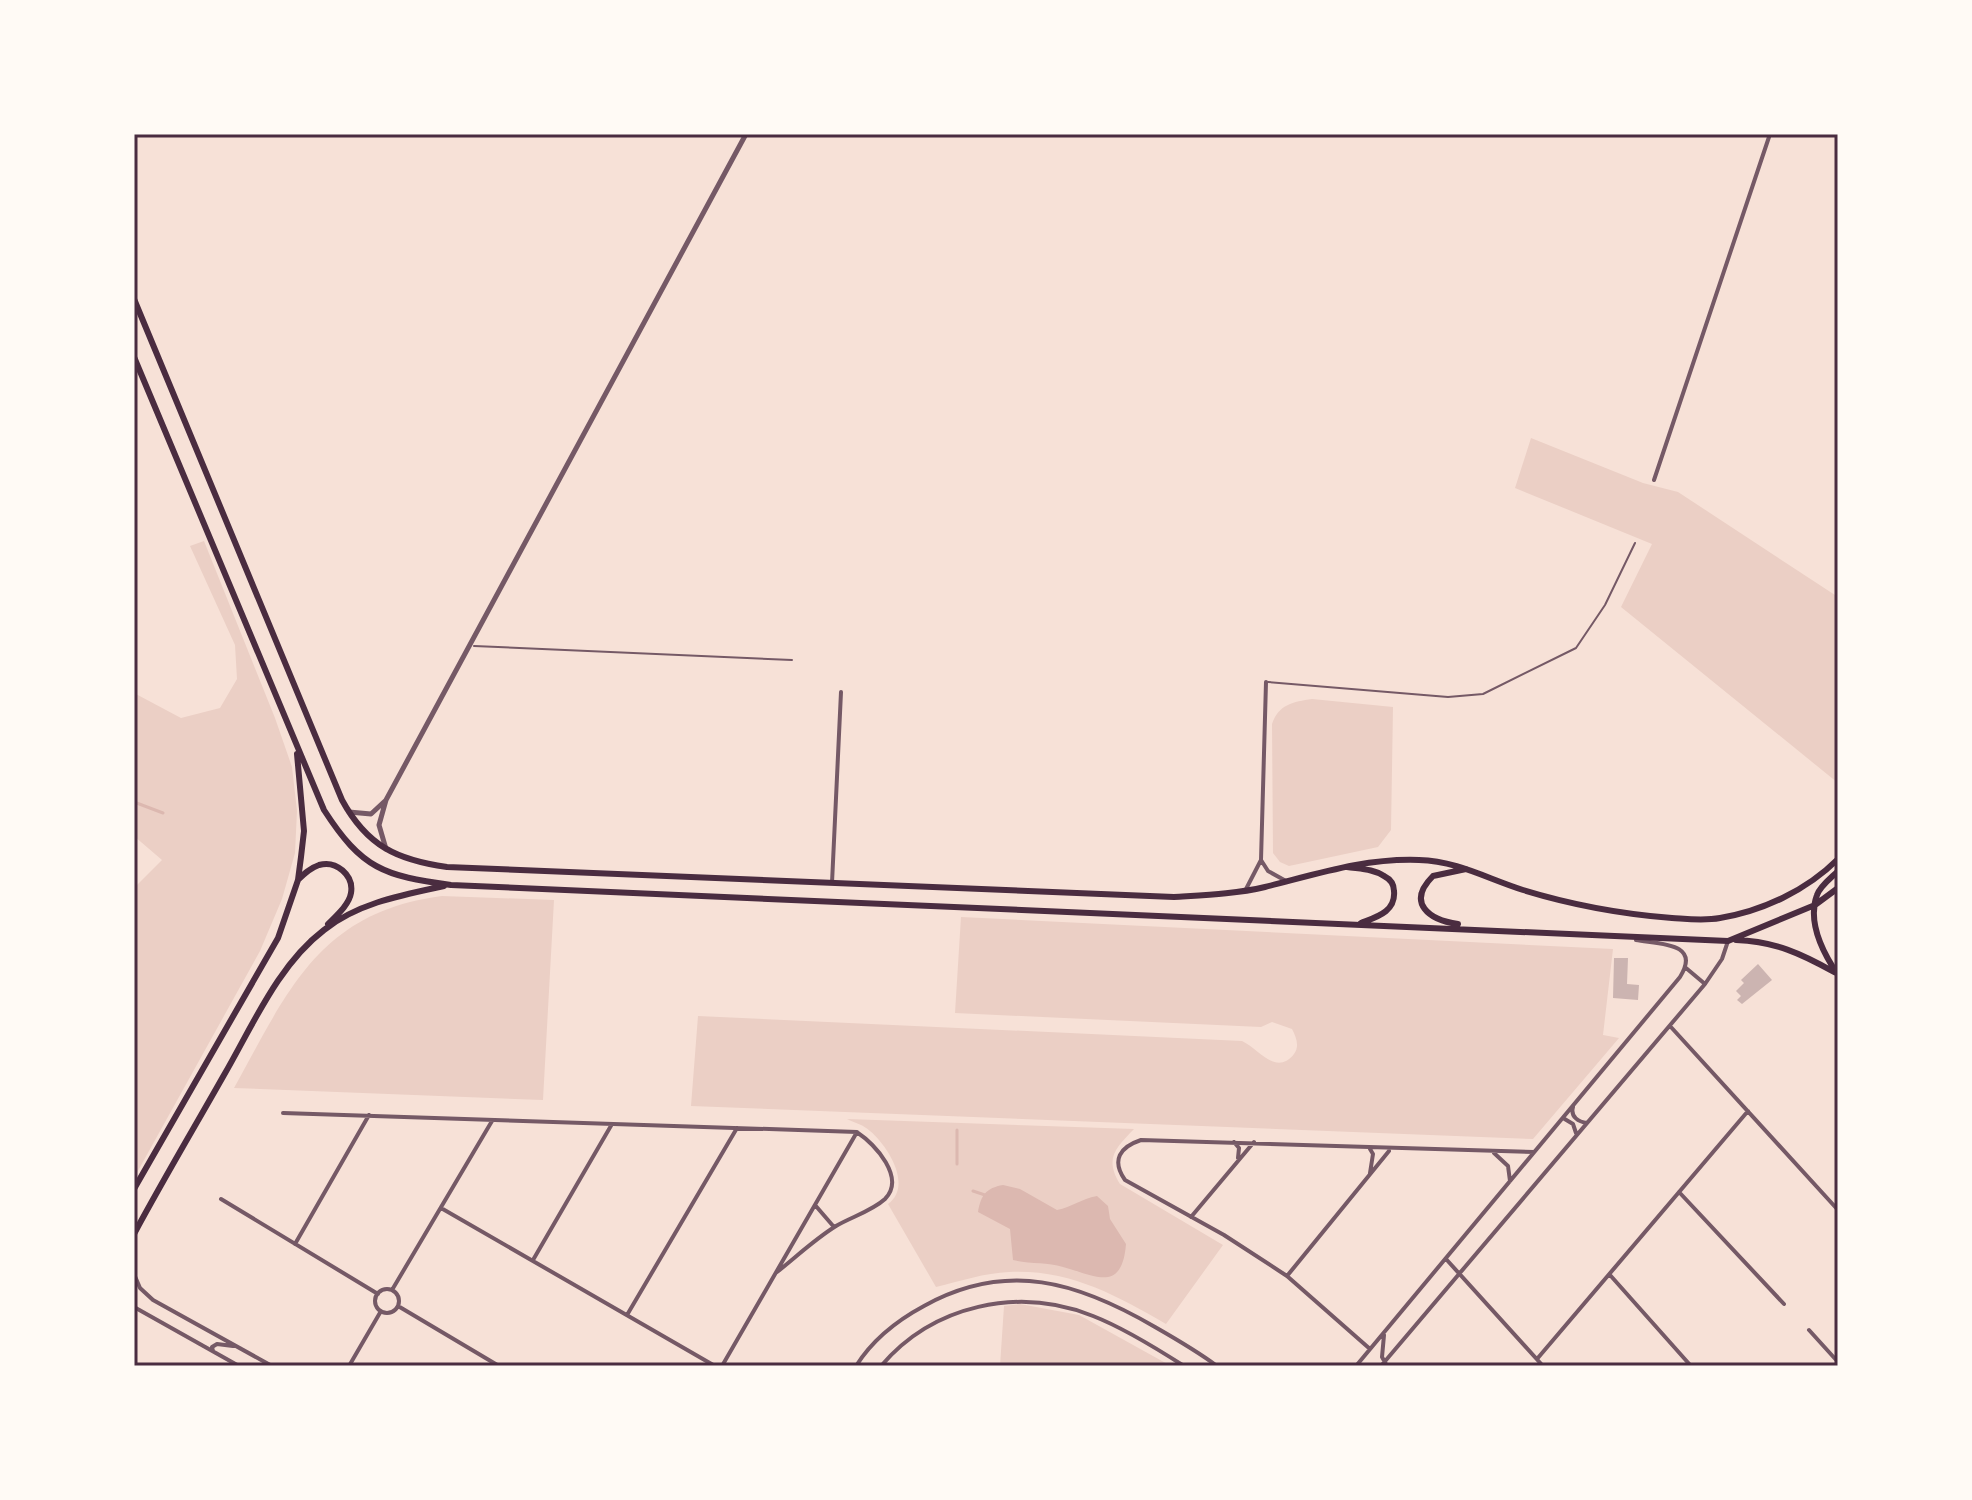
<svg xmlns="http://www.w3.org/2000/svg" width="1972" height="1500" font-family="Quicksand,sans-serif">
  <rect width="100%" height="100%" fill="#f7e1d7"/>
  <!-- green -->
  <path fill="#ebcfc5" d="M1531 438 1643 483 1678 492 1838 597V783L1621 607 1652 544 1515 488Z
    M204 541 275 718 292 767 297 811 295 853 282 899 260 951 134 1178V888L162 860 134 836V693L181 718 220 708 237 679 235 645 190 546Z
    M1312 699 1393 707 1391 830 1378 847 1289 866 1280 862 1273 853 1272 724C1279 704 1293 702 1312 699Z
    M442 896 554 900 543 1100 234 1088C288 991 319 912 442 896Z
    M961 917 1613 949 1603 1035 1619 1038 1533 1139 691 1106 698 1016 1242 1041C1258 1048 1276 1077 1294 1054 1300 1046 1296 1037 1292 1029L1272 1022 1261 1027 955 1013Z
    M847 1119 1134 1129C1116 1148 1104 1158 1120 1184L1223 1245 1166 1324C1116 1295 1069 1269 1009 1272 985 1273 960 1281 936 1287L888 1204C913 1186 888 1146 870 1131 864 1125 855 1123 847 1119Z
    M1020 1304 1079 1315 1171 1366H1000L1004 1306Z"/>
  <!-- water -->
  <path fill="#dcb8b0" d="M1003 1185 1020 1189 1057 1210C1072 1207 1081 1199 1097 1196L1108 1206 1110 1219 1126 1244C1122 1293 1096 1276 1063 1267 1047 1262 1030 1264 1013 1260L1010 1229 978 1212C981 1195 986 1188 1003 1185Z"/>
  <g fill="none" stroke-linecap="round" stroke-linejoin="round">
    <!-- stream -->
    <path stroke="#dcb8b0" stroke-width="3" d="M134 802 163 813
      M957 1130V1164
      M973 1191 985 1195"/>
  </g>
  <!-- building -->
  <path fill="#ccb4b1" d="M1614 958H1628L1627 984 1639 985 1638 1000 1613 998Z
    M1758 964 1772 980 1742 1004 1737 1000 1741 996 1736 991 1744 983 1741 980Z"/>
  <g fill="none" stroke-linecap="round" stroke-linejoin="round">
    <!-- service -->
    <path stroke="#755966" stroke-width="2" d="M474 646 792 660
      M1268 682 1448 697 1483 694 1576 648 1605 605 1635 543"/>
    <!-- minor -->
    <path stroke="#755966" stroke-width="4" d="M1654 480 1770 134
      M1261 860 1268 871 1286 881
      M832 883 841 692
      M1245 891 1261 860 1266 682
      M1686 968 1705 984
      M1670 1026 1838 1210
      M1573 1107C1570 1117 1579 1122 1587 1123
      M283 1113 857 1132
      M1563 1118 1573 1124 1576 1133
      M1234 1142 1239 1148 1238 1158
      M1370 1149 1373 1154 1370 1173
      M1494 1153 1508 1166 1510 1181
      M1679 1192 1784 1304
      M221 1199 378 1294
      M815 1205 834 1227
      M441 1208 715 1366
      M1191 1217 1254 1142
      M295 1244 369 1115
      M1446 1259 1543 1366
      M533 1260 612 1124
      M777 1272C796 1257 815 1239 836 1226 851 1217 872 1211 885 1199 906 1178 875 1144 858 1133
      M134 1274 140 1288 153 1300 272 1366
      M1610 1275 1691 1366
      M1287 1276 1389 1151
      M375 1301a12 12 0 1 1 24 0a12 12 0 1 1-24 0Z
      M392 1290 492 1121
      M398 1306 499 1366
      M134 1307 239 1366
      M627 1315 737 1128
      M1809 1330 1838 1362
      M1384 1335 1382 1357 1387 1366
      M1370 1349 1287 1276 1224 1235 1125 1180C1111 1160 1120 1147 1141 1140L1534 1152
      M213 1351 212 1347 217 1344 233 1346
      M1537 1359 1748 1111
      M349 1366 381 1311
      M722 1366 857 1132
      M856 1366C873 1339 896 1321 924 1306 1007 1260 1078 1282 1155 1327 1176 1339 1197 1351 1217 1366
      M881 1366C933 1305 1018 1286 1093 1316 1124 1328 1156 1348 1184 1366
      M1356 1366 1680 977C1702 942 1658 944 1636 940
      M1381 1366 1705 984 1722 959 1728 941"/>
    <!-- tertiary -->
    <path stroke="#755966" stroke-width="5" d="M349 812 371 814 385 801
      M386 849 379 825 386 800 746 134"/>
    <!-- secondary -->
    <path stroke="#4a2c40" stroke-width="6" d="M134 299 342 800C367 846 397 860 447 867L1174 897C1205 895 1235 894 1265 887 1317 874 1365 858 1419 860 1457 861 1488 879 1523 890 1572 905 1621 914 1672 918 1688 919 1704 921 1720 918 1763 911 1807 890 1838 859
      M134 357 324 810C362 869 384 876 451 885L1728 941 1815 905 1838 888
      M1347 867C1360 869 1374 869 1384 876 1390 879 1394 884 1394 891 1396 912 1376 917 1361 923
      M1838 871C1831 878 1820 886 1817 895 1807 922 1823 953 1838 975
      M298 880C304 874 310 868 319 865 336 860 354 875 351 893 349 905 336 916 328 924
      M1458 924C1429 920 1406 903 1433 876L1466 869
      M1736 940C1774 941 1802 954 1834 972
      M134 1189 278 938 298 880 301 857 304 831 297 754
      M134 1234C163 1180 194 1128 224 1075 253 1025 278 965 324 930 358 903 402 895 444 886"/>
  </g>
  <!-- border -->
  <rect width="1972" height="1500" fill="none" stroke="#fffaf5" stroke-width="272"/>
  <rect x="136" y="136" width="1700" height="1228" fill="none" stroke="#4a2c40" stroke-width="3"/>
</svg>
